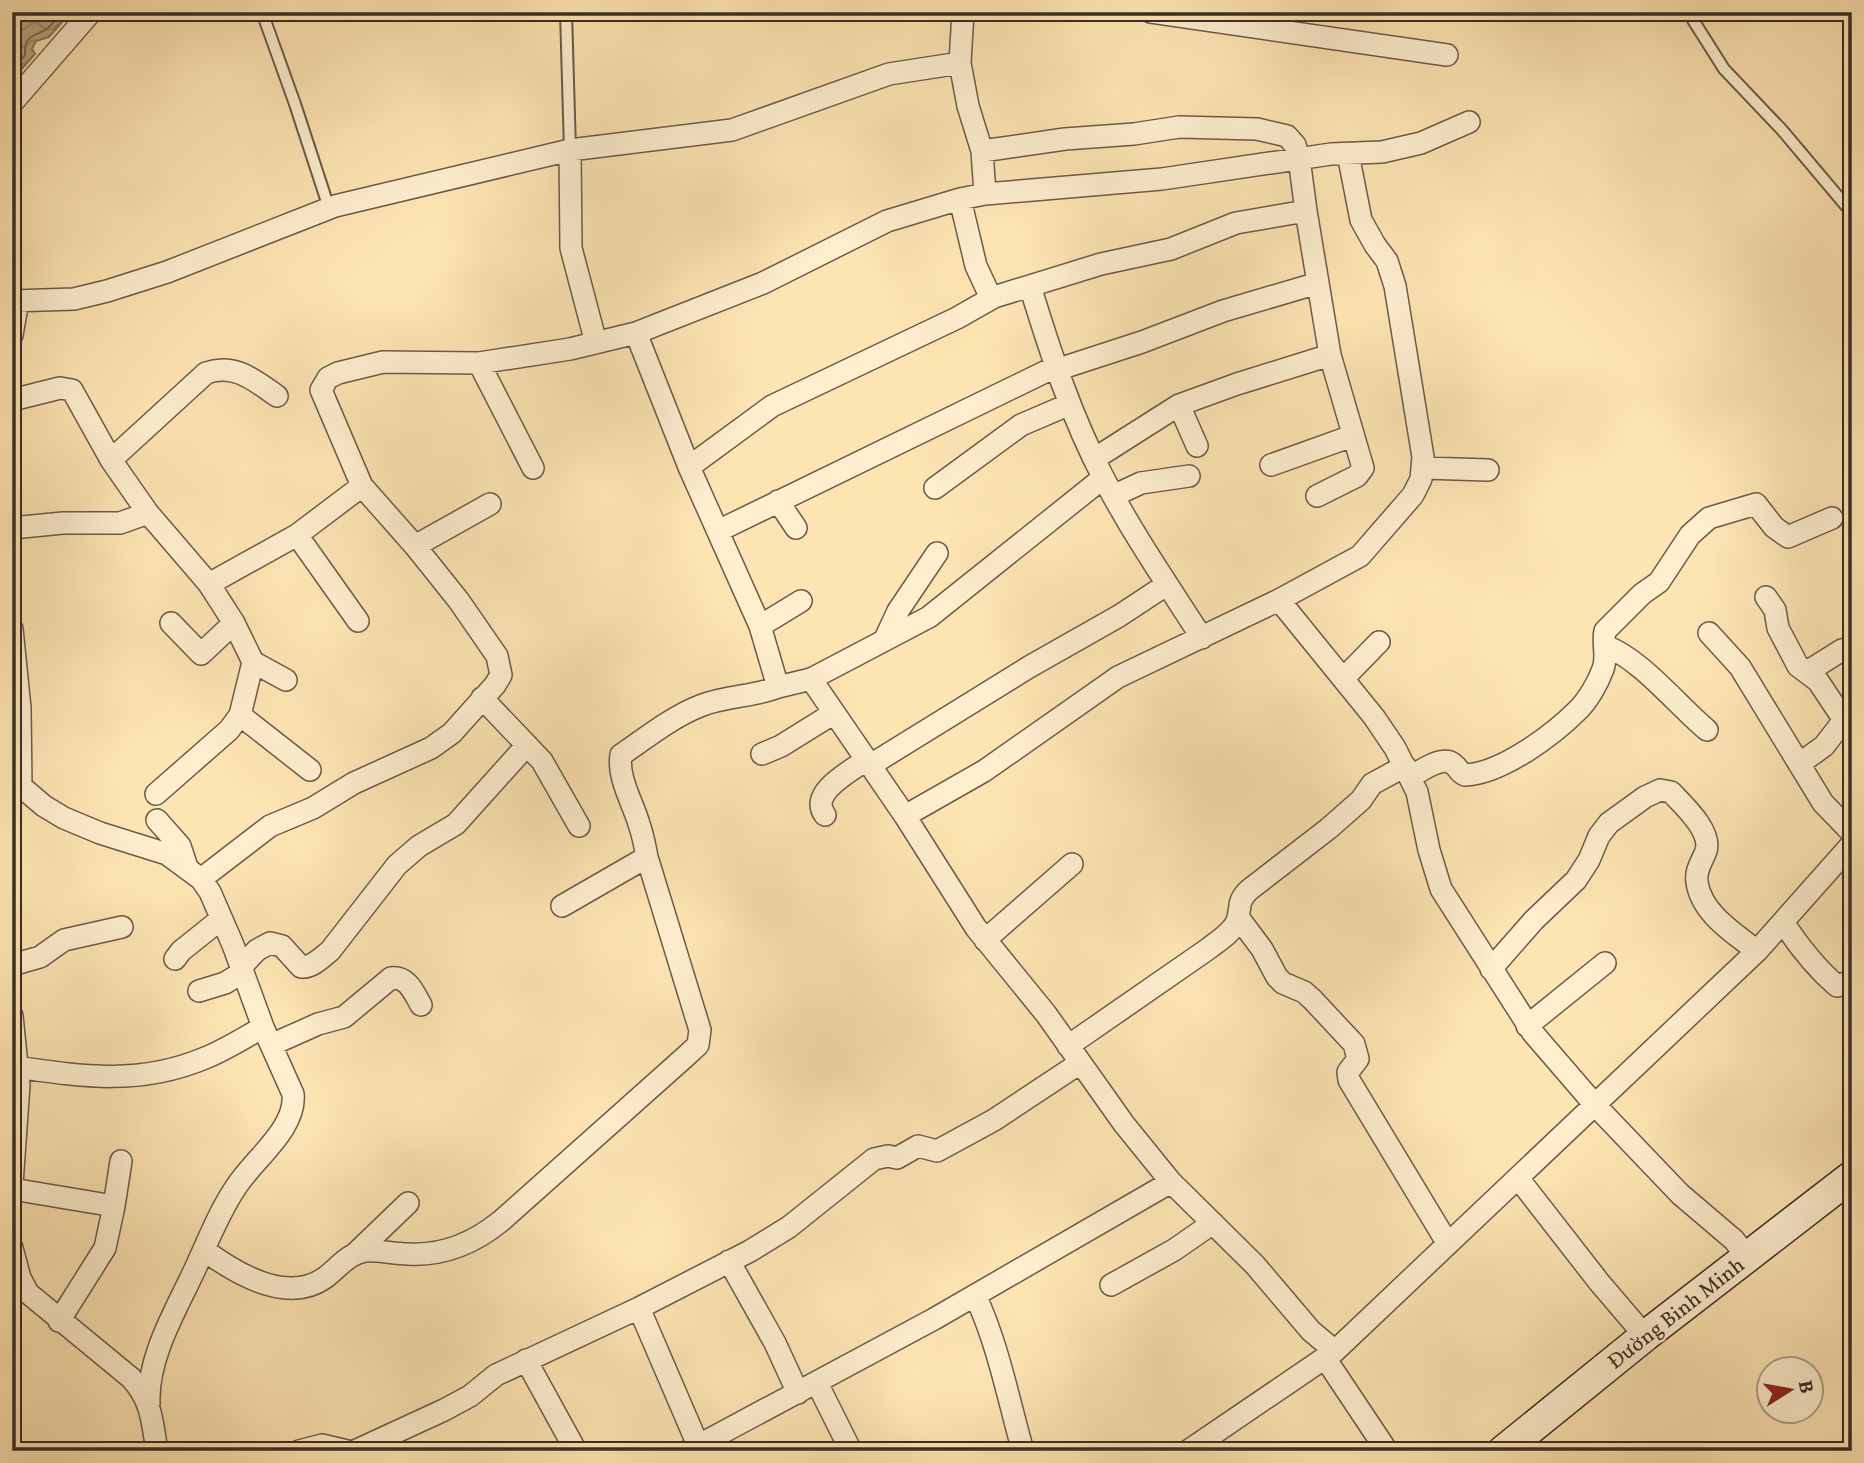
<svg xmlns="http://www.w3.org/2000/svg" width="1864" height="1463" font-family="Vollkorn,serif">
  <defs>
    <pattern id="water-waves" width="16" height="10" patternUnits="userSpaceOnUse" patternTransform="scale(1.75)"><rect width="16" height="10" fill="#bba683"/><path d="M0 5q4-4 8 0t8 0" fill="none" stroke="#99876b"/></pattern>
  </defs>
  <rect width="100%" height="100%" fill="#fde5b3"/>
  <filter id="stains"><feTurbulence type="fractalNoise" baseFrequency=".00286" numOctaves="4"/><feColorMatrix values="0 0 0 0 .2 0 0 0 0 .09 0 0 0 0 .02 0 0 0 .5 -.17"/></filter>
  <radialGradient id="worn" r=".72"><stop offset=".6" stop-color="#630" stop-opacity="0"/><stop offset="1" stop-color="#630" stop-opacity=".3"/></radialGradient>
  <!-- water -->
  <path fill="url(#water-waves)" stroke="#88755e" stroke-width="2" d="M12 12H71L49 37 36 41 32 49 35 54 12 80Z"/>
  <g fill="none" stroke-linecap="round" stroke-linejoin="round">
    <!-- shore -->
    <path stroke="#7b6955" stroke-width="2" d="M12 71 25 55C24 36 32 37 45 30 51 27 57 17 61 12"/>
    <defs>
      <path id="service" d="M262 12 295 104 329 208
        M566 12 570 150
        M1688 12 1724 69 1782 130 1852 213"/>
      <path id="minor" d="M963 12 960 63 968 106 982 151 985 194
        M1151 12 1447 55
        M12 103 91 12
        M570 150 571 248 596 343
        M982 151 1065 139 1134 134 1179 127 1257 129 1287 136 1295 145 1299 158 1306 211 1330 355 1363 468 1357 476 1317 496
        M960 199 976 266 991 298
        M1030 286C1050 351 1071 416 1103 477 1132 533 1168 585 1202 638
        M12 301 74 299 107 291 167 272 335 206 570 150 732 130 889 74 960 63
        M636 333 689 467 760 626 778 687 811 679 905 816 976 928 1046 1014 1124 1124 1171 1182 1255 1265 1311 1331 1335 1351
        M12 335 18 301
        M479 363 533 468
        M1056 370 1142 342 1223 311 1318 283
        M12 400 60 388 72 390 111 460 148 513 209 584 234 623 253 662 240 715 229 730 156 794
        M1179 405 1197 446
        M1094 459 1179 405 1237 384 1330 355
        M111 460 206 373C235 363 254 380 277 396
        M1271 465 1352 436
        M689 467 772 406 957 318 994 297 1101 264 1171 249 1236 223 1306 211
        M1424 468 1488 470
        M935 488 1021 425 1070 404
        M1113 496 1141 483 1189 476
        M778 501 796 528
        M12 528 63 523H120L148 513
        M718 531 1055 367
        M297 535 358 621
        M415 546 490 504
        M209 584 297 535 362 486
        M1766 597 1775 610 1778 628 1798 666 1818 681 1844 720 1824 746 1799 764
        M1279 600 1374 717 1395 748 1417 792 1429 850 1441 889 1533 1033 1595 1105 1680 1194 1734 1240 1747 1257
        M171 623 201 654 234 623
        M760 626 801 601
        M12 629 20 708 21 787
        M1709 633 1740 667 1823 803 1852 833
        M885 639 898 611 937 553
        M1605 646C1640 658 1677 705 1707 730
        M253 662 286 680
        M1807 672 1842 650 1846 649 1852 652
        M811 679 929 617 1103 478
        M1343 679 1379 642
        M482 698 542 761 579 826
        M240 715 310 770
        M762 754 781 746 834 713
        M869 766 1029 667 1119 616 1166 585
        M1411 777C1420 771 1443 755 1453 764 1459 768 1458 772 1465 775 1501 774 1553 735 1578 710 1588 700 1598 683 1603 669 1608 656 1602 644 1605 631L1642 594 1659 582 1690 535 1709 518 1756 504 1774 527 1788 537 1832 518
        M12 786 24 789 44 806 64 818 100 833 167 854 201 879 210 892 233 945 263 1027 293 1094C297 1128 254 1159 236 1187 219 1212 208 1241 195 1269 176 1310 147 1357 149 1404
        M825 815C808 793 851 771 866 760
        M905 816 984 771 1118 677 1279 600 1360 556 1413 495 1421 479 1423 457 1395 286 1387 261 1375 245 1361 220 1348 154
        M157 820 180 846 187 867
        M201 879 270 826 313 808 354 783 431 748 452 733 495 685 501 675 497 656 459 601 415 546 362 486 321 390 328 378 338 373 383 362 479 363 570 349 636 333 763 283 887 221 960 199 985 194 1162 179 1331 154 1382 152 1421 143 1469 122
        M562 906 647 857
        M1238 917 1262 949 1277 977 1283 983 1304 992 1312 999 1354 1044 1358 1059 1348 1072 1349 1080 1448 1244
        M1783 922C1798 945 1816 968 1837 986L1852 981
        M985 940 1072 864
        M175 959 181 951 221 919
        M12 965 40 957 64 940 122 927
        M241 967 257 950 270 943 282 946 301 967C312 968 321 958 330 951L397 865 419 846 456 824 527 745
        M1491 969 1534 920 1576 880 1589 860 1599 836 1609 823 1645 797 1660 790 1671 792C1684 806 1712 831 1706 851 1702 862 1695 870 1697 882 1701 913 1734 933 1757 951
        M199 991 225 983 243 972
        M12 1016 19 1085 12 1184
        M1527 1026 1605 963
        M271 1045 318 1024 344 1017 391 978C408 976 414 993 421 1005
        M1068 1046 1208 949C1218 941 1232 933 1237 921 1242 906 1236 903 1249 890L1328 829 1361 800 1372 784 1405 766
        M17 1067C84 1077 141 1085 205 1058 225 1050 244 1038 263 1027
        M1518 1178 1599 1282 1645 1336
        M12 1189 114 1206
        M12 1248 20 1278 28 1293 131 1378C152 1401 152 1421 157 1451
        M204 1250C235 1273 288 1305 326 1277 338 1268 349 1253 365 1251 379 1250 394 1254 408 1254 443 1256 474 1243 501 1221L685 1057 698 1045 700 1030 647 857C645 846 643 835 639 824 633 803 617 777 621 755 646 738 672 717 700 706 724 696 753 697 778 687
        M356 1253 408 1203
        M729 1261 775 1343 798 1393
        M1111 1285 1174 1250 1213 1223
        M975 1295C998 1344 1008 1398 1023 1451
        M639 1308 698 1445
        M59 1321 105 1248 114 1206 121 1161
        M1325 1358 1387 1451
        M526 1360 576 1451
        M817 1383 851 1451
        M299 1451 322 1445 347 1451
        M355 1451 444 1410 470 1396 496 1375 639 1308 750 1251 789 1227 874 1159 888 1156 897 1158 918 1146 937 1151 994 1120 1080 1063
        M688 1451 934 1319 1171 1182
        M1188 1451 1335 1351 1757 951 1852 844"/>
      <path id="secondary" d="M1503 1451 1645 1336 1852 1176"/>
    </defs>
    <!-- service casing -->
    <use href="#service" stroke="#6c5a4a" stroke-width="14"/>
    <!-- minor casing -->
    <use href="#minor" stroke="#6c5a4a" stroke-width="24"/>
    <!-- secondary casing -->
    <use href="#secondary" stroke="#3b2c27" stroke-width="33"/>
    <!-- service -->
    <use href="#service" stroke="#feeece" stroke-width="10"/>
    <!-- minor -->
    <use href="#minor" stroke="#feeece" stroke-width="21"/>
    <!-- secondary -->
    <use href="#secondary" stroke="#feeece" stroke-width="30"/>
  </g>
  <g text-anchor="middle" stroke-width="5" stroke-linejoin="round" paint-order="stroke">
    <!-- street labels -->
    <g font-size="21" fill="#3b2c27" stroke="#feeece">
      <text transform="translate(1676 1313) rotate(-38)" y="7">Đường Binh Minh</text>
    </g>
  </g>
  <!-- margin -->
  <rect width="1864" height="1463" fill="none" stroke="#fde5b3" stroke-width="42"/>
  <rect x="14" y="14" width="1836" height="1435" fill="none" stroke="#3b2c27" stroke-width="3.5"/>
  <rect x="21" y="21" width="1822" height="1421" fill="none" stroke="#3b2c27" stroke-width="2"/>
  <!-- north arrow -->
  <g transform="translate(1790 1390) rotate(79)"><circle r="33" fill="#feeece" stroke="#b0a08b" stroke-width="2"/>
  <path d="M0-5L12 26L0 18L-12 26Z" fill="#8f2418"/>
  <text y="-10" font-size="19" font-weight="bold" text-anchor="middle" fill="#3b2c27">B</text>
  </g>
  <rect width="100%" height="100%" filter="url(#stains)"/>
  <rect width="100%" height="100%" fill="url(#worn)"/>
</svg>
